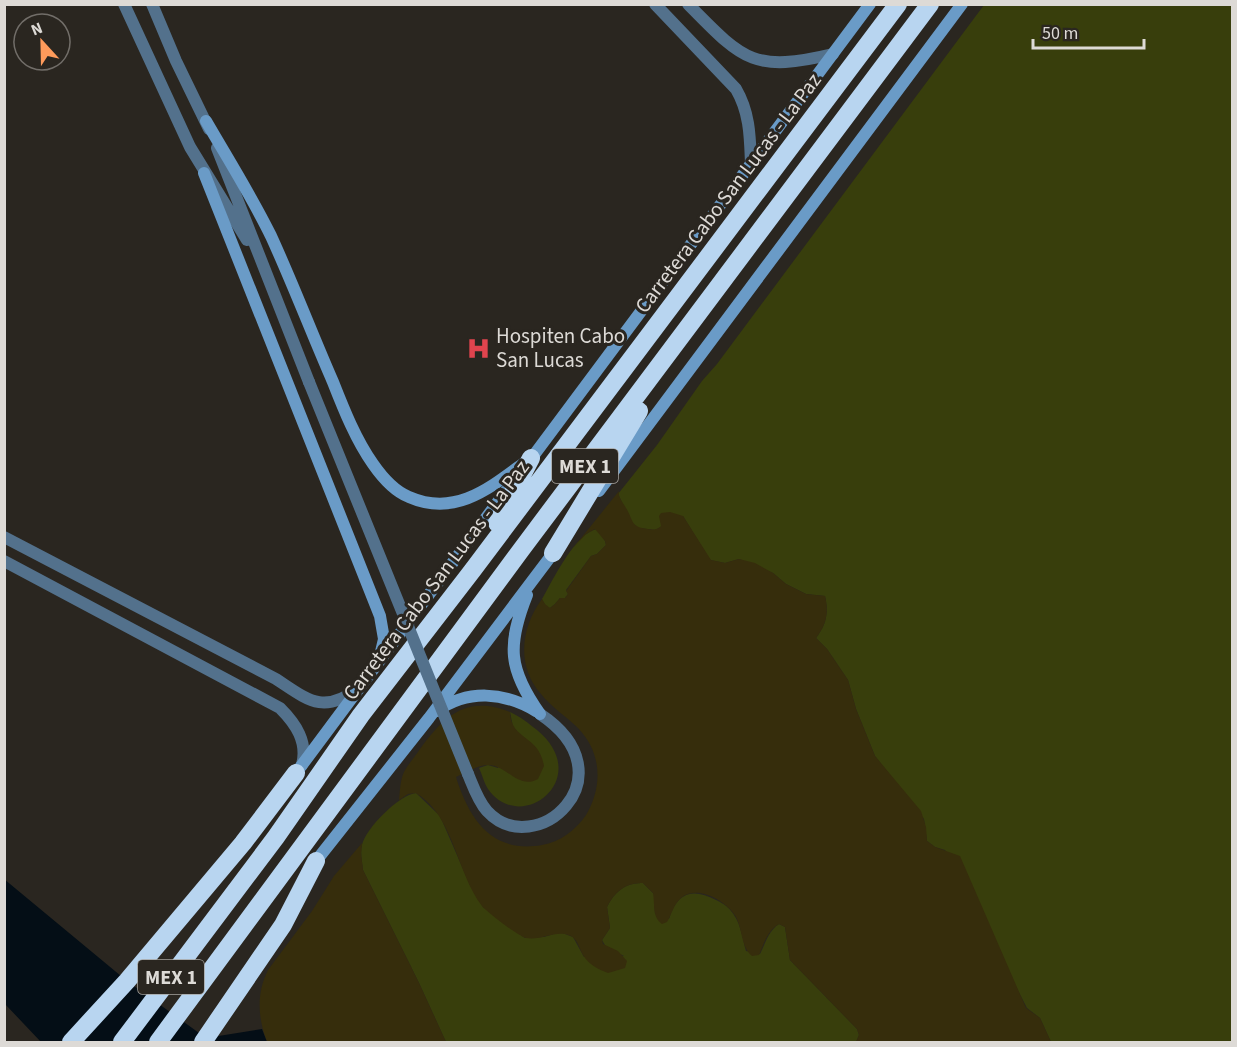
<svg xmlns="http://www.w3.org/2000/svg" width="1237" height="1047" font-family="'Source Sans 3',sans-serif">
  <rect width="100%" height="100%" fill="#2a2620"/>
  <!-- green -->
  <path fill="#383e0c" d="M984 5H1232V1042H1051L1040 1018 1027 1008 945 850 935 847 927 841 924 819 875 756 856 709 848 680 827 649 816 638C826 625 829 613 825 596L806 594 786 584 773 573 739 559 725 563 710 560 683 516 655 530 639 528 632 523 618 494 657 445 702 381 717 364Z
    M597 529 605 541 606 545 597 554 591 556 566 590 568 594 565 598H560L555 604 550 608 546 607 542 599C553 580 575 533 597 529Z
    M510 712C521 717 528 723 537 730 595 778 521 836 488 789 484 783 482 774 479 768L488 765 498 768 517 731 513 727Z
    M416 793 440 816 470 885 483 907 525 938 544 937 560 932 573 937 584 957 624 956 606 947 602 940 610 928 607 907C614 892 626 882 643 883L654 894 655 914 669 919C677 892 693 888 716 900 723 903 730 908 734 915 741 925 743 940 746 951L760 954C765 944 769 930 779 924L785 927 790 960 857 1029 859 1035 856 1042H446L419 983 363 870C362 861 360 853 362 845 366 828 399 795 416 793Z"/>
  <!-- sand -->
  <path fill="#362d0c" d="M619 491C618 498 622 501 626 508 634 521 630 527 648 529 654 530 657 530 661 526L659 516 661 513 670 512 683 516 711 560 725 563 739 559 755 563 773 573 786 584 806 594 825 596C829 613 826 625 816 638L827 649 848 680 856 709 875 756 921 811 926 827 927 841 935 847 960 856 1026 1008 1040 1018 1051 1042H856L859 1035 857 1029 790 960 785 927 779 924C768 930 764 943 759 955L752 956C740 946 743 926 734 914 723 899 696 885 681 898 673 905 672 914 667 922L662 924C652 917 655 904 653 893L643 883C626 882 614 892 607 907L610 928 602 940 603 944 618 951 627 961 625 968 608 973C598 969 589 965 583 955 579 948 578 940 571 936 556 929 542 941 526 938 518 936 488 913 482 906 456 872 454 816 416 793L408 794 399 800C400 792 400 780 404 772 408 764 415 757 420 749 445 715 467 695 510 712 511 741 539 734 544 766L538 779C518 790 507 765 488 765 478 765 465 773 456 777 469 819 492 854 542 845 560 842 576 830 586 815 603 786 602 753 578 728 566 716 551 707 541 694 516 666 521 627 542 599L545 604 550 608 555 604 560 598H565L568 594 566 591 591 556 597 554 606 545 605 541 595 529 586 534 574 547Z
    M362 843 361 854 363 870 419 983 446 1042H267C258 1018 256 994 268 970L312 911 334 876Z"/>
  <!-- water -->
  <path fill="#040e16" d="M4 879 127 981 206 1038 262 1029 267 1042H41L5 1004Z"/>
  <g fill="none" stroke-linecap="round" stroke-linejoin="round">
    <!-- street -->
    <path stroke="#53718c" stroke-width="12" d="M124 4 190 147 247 240
      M152 4 176 61 209 129
      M655 4 736 89C750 113 750 137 751 164
      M688 4C743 60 753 73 833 54
      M217 148 309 382
      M4 537 276 679C308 700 323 715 359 688
      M4 561 280 708C296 724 308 742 302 765
      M468 774C473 786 478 801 487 811 535 863 633 776 540 714"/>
    <!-- secondary -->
    <path stroke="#6a9bc7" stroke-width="12" d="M206 121C228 159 252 197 271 236 293 284 312 334 333 382 344 410 356 440 373 464 382 477 394 491 409 497 457 518 492 486 528 460
      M204 173 380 616 384 639 380 656
      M528 463 870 4
      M599 491 962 4
      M527 595C507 645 508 669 540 714
      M437 711C468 689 504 692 536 711
      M296 773 506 491
      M316 861 429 718 557 548"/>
    <!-- highway -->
    <path stroke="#b8d5f0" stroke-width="18" d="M497 523 531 458
      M553 553 639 411
      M71 1042 127 981 243 843 296 773
      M122 1042 276 837 361 715 472 571 898 4
      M158 1042 521 550 930 4
      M203 1042 283 925 316 861"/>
    <!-- street-bridge -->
    <path stroke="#53718c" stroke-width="12" d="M309 382 468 774"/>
  </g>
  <!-- icons -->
  <defs>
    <symbol id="hospital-bare" viewBox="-9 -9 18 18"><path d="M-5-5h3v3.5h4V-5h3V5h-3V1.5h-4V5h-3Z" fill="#e0444e" stroke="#2a2620" stroke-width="2.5" paint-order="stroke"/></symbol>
  </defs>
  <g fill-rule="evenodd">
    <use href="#hospital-bare" x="462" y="332" width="33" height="33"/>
  </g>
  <g text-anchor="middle" stroke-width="6" stroke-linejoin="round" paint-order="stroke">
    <!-- shield labels -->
    <g fill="#2a2620" stroke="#a7a49f" stroke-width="1.5">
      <rect x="552" y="449" width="66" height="34" rx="4.5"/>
      <rect x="138" y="960" width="66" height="34" rx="4.5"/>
    </g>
    <g font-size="20" font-weight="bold" fill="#dddad6">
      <text x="585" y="473">MEX 1</text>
      <text x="171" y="984">MEX 1</text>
    </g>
    <!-- street labels -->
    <g font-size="21" fill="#dddad6" stroke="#2a2620">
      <text transform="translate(728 193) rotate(-53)" y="7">Carretera Cabo San Lucas - La Paz</text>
      <text transform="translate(436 580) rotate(-53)" y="7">Carretera Cabo San Lucas - La Paz</text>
    </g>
    <!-- poi labels -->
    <g font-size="21" fill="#dddad6" stroke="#2a2620" text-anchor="start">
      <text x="496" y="343">Hospiten Cabo<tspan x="496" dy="24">San Lucas</tspan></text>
    </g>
  </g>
  <!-- border -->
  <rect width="1237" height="1047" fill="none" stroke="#dddad6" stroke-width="12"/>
  <!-- north arrow -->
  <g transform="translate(42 42) rotate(338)"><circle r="28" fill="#2a2620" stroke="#726e69" stroke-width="1.5"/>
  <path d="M0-4.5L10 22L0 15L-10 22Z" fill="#ff9b5b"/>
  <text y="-9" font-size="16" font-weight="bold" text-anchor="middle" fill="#dddad6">N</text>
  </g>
  <!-- scale -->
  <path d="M1033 39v9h111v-9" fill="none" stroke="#dddad6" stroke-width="3"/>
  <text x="1042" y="39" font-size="18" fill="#dddad6" stroke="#2a2620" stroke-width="4.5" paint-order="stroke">50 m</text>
</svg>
